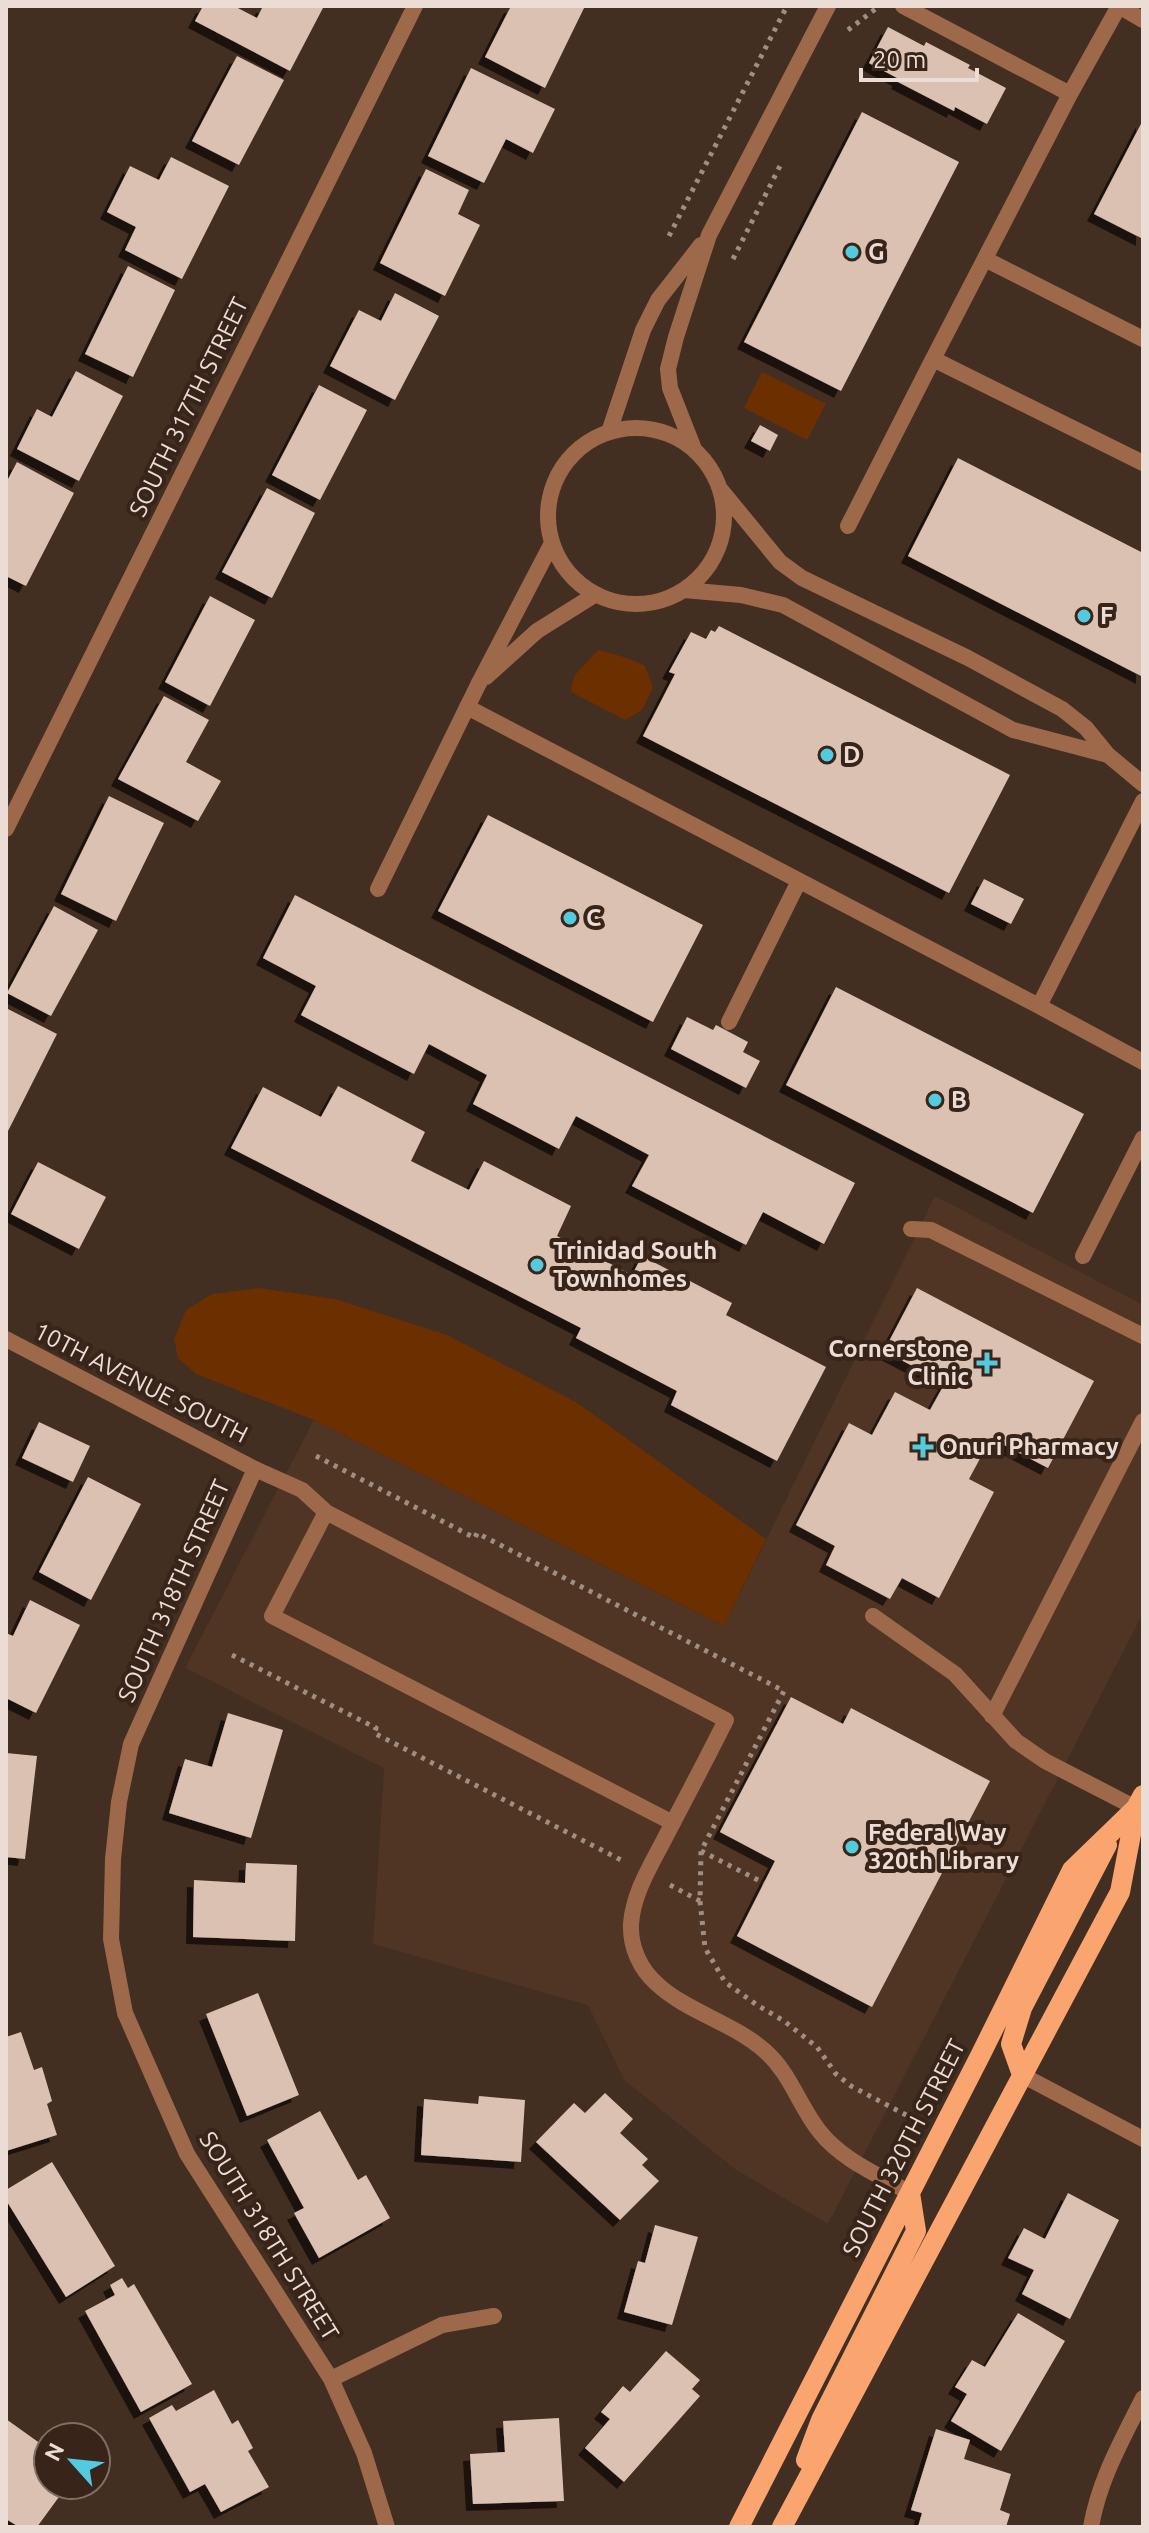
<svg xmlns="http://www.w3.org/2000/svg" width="1149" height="2533" font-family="Ubuntu,sans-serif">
  <defs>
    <filter id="shadow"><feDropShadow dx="-7" dy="7" stdDeviation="0" flood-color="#0009"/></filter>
  </defs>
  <rect width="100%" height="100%" fill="#432e22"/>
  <!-- built -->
  <path fill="#503525" d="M935 1196 1143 1305V1613L828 2224 735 2169 624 2080 588 2005 373 1944 384 1768 185 1668 314 1420 724 1626Z"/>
  <!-- green -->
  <path fill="#6b2f00" d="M762 372 826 404 807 440 744 408Z
    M598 650C614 654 630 658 645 666L653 688 642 710 625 720 571 692 574 676Z
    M259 1288 335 1299 447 1335 576 1402 766 1539 724 1626 314 1420 196 1374 178 1358 174 1339 186 1310 212 1294Z"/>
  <!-- building -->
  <path fill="#dbc1b2" filter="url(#shadow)" d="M203 6H234L257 18 263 6H324L290 71 195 21Z
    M511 6H585L545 88 485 57Z
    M888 27 924 46 926 42 970 65 968 68 1006 88 987 124 955 107 954 111 898 82 899 79 869 63Z
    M237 56 284 80 239 165 192 141Z
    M471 68 555 109 533 153 506 139 484 183 428 156Z
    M862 112 959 162 841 391 744 342Z
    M1143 120V239L1094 214Z
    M171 157 229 186 182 279 125 250 136 227 107 212 130 166 159 180Z
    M426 169 469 190 458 214 480 225 445 296 380 263Z
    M128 266 175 290 133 377 85 354Z
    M395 293 439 316 395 400 330 366 359 310 381 321Z
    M76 371 123 396 79 481 17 449 37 409 52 417Z
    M319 385 367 410 320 500 272 475Z
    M760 425 778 435 770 451 751 441Z
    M958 458 1143 553V677L908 556Z
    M17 462 74 493 26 586 6 576V483Z
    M267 488 315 513 272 598 222 572Z
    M210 596 255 620 210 706 165 682Z
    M719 626 1010 775 949 893 643 736 675 674 669 672 691 632 706 639 711 630 715 632Z
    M164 696 209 720 186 762 221 781 198 821 118 779Z
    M109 796 164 823 116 921 61 894Z
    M488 815 703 925 653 1022 438 911Z
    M984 879 1024 899 1011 924 971 904Z
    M295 895 855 1183 824 1244 763 1212 746 1245 632 1186 649 1155 576 1116 559 1149 473 1104 487 1075 429 1044 414 1074 301 1015 316 986 263 958Z
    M54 906 98 930 51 1016 7 993Z
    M836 987 1084 1114 1033 1213 786 1085Z
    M6 1008 57 1034 6 1135Z
    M687 1017 713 1030 716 1025 748 1042 743 1052 760 1061 746 1088 671 1049Z
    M338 1086 425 1132 411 1161 469 1190 484 1161 571 1206 557 1236 632 1275 642 1256 732 1303 726 1315 826 1367 777 1461 671 1405 677 1391 576 1338 581 1328 231 1148 263 1087 321 1117Z
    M38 1162 106 1197 79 1249 11 1214Z
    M917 1288 1094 1381 1048 1468 991 1438 969 1479 994 1492 939 1598 902 1578 890 1599 826 1565 835 1546 796 1525 849 1423 872 1435 895 1392 930 1410 945 1383 884 1351Z
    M39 1422 90 1446 73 1482 22 1458Z
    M88 1477 141 1504 91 1600 39 1572Z
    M30 1600 80 1625 36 1713 6 1698V1633L13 1636Z
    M791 1697 843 1724 851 1708 990 1781 872 2007 737 1936 775 1861 720 1832Z
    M228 1713 283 1730 251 1838 169 1813 185 1759 212 1767Z
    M6 1753 37 1756 25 1859 6 1857Z
    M246 1863 297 1865 295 1941 193 1937 194 1880 245 1883Z
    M258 1993 299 2095 247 2116 206 2014Z
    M21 2032 34 2070 42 2067 52 2101 47 2104 57 2135 6 2151V2037Z
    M605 2093 633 2119 620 2133 648 2159 642 2165 659 2181 620 2220 536 2142 574 2103 585 2113Z
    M479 2096 525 2100 521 2162 421 2155 424 2099 478 2104Z
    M320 2111 358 2180 366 2175 390 2218 319 2258 294 2213 304 2208 267 2140Z
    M52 2162 115 2266 66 2297 6 2200V2190Z
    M1068 2193 1119 2220 1070 2319 1022 2294 1034 2270 1008 2258 1024 2228 1045 2239Z
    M655 2225 698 2237 672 2325 624 2312 638 2261 645 2263Z
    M122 2278 128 2288 134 2284 192 2384 141 2412 85 2311 115 2295 110 2285Z
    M1018 2313 1065 2341 1001 2451 951 2421 967 2394 955 2387 972 2360 985 2367Z
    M666 2351 700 2380 692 2389 700 2396 624 2482 585 2448 610 2419 601 2412 623 2386 630 2392Z
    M214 2390 232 2424 238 2420 253 2448 248 2451 269 2487 221 2512 205 2484 190 2492 149 2418 172 2405 176 2411Z
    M559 2418 564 2501 473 2504 470 2454 505 2452 503 2421Z
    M6 2419 48 2449 46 2477 48 2485H57L64 2490 37 2527H19L6 2519Z
    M936 2429 970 2440 964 2459 1011 2474 1000 2510 1010 2514 1006 2527H918L922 2513 911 2510Z"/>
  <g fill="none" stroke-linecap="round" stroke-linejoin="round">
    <!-- path -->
    <path stroke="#9f8e84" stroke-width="5" stroke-dasharray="4 6" stroke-linecap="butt" d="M848 30 878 7
      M669 236 787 6
      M733 259 781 164
      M316 1456 475 1538 477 1533 784 1691 701 1851 700 1901 705 1948 725 1982 757 2005 784 2021 817 2047 836 2074 851 2086 908 2116
      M232 1655 376 1728 374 1733 623 1861
      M701 1851 764 1883
      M670 1885 700 1901"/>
    <!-- service -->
    <path stroke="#9e694a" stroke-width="16" d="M903 6 1070 94 1119 6 1143 20
      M1070 94 933 359 1143 463
      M985 259 1143 339
      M848 526 933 359
      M467 707 1039 1006 1143 801
      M378 889 479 683
      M1039 1006 1143 1062
      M729 1022 799 881
      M911 1229 931 1230 1143 1336
      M1083 1256 1143 1138
      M255 1469 302 1490 326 1512
      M873 1616 955 1674 1016 1741 1045 1761 1136 1808
      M992 1716 1143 1421
      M673 1823 272 1616 326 1512 726 1720C707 1758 687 1796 667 1834 653 1862 633 1892 631 1924 630 1947 640 1969 657 1984 687 2012 734 2023 765 2051 791 2074 799 2106 820 2132 842 2160 879 2175 910 2193"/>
    <!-- minor -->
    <path stroke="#9e694a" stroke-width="16" d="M548 516a88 88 0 1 1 176 0a88 88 0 1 1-176 0Z
      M609 432 643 330 658 300 701 245
      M694 449 670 388 668 369 676 337 709 235 828 6
      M721 490 780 562 802 578 968 658 1062 709 1086 728 1108 755 1143 784
      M684 590 741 595 783 605 1013 730 1108 755
      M486 677 537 631 596 594
      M479 683 552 543
      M6 829 415 6
      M6 1339 255 1469 131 1744 119 1802 113 1859 111 1939 125 2013 187 2154 331 2379 364 2453 387 2527
      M1022 2075 1143 2139
      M331 2379 442 2325 494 2316
      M1091 2527C1099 2480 1122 2440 1143 2398"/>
    <!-- primary -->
    <path stroke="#faa470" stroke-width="20" d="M1022 2075 1011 2044 1022 2008 1107 1845
      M806 2460 821 2420 916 2231 910 2193
      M739 2527 981 2054 1072 1870 1136 1808
      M782 2527 1120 1892 1136 1808 1143 1795"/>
  </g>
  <!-- markers -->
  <g fill="#54cade" stroke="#382418" stroke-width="3">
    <circle cx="852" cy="252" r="8"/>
    <circle cx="1084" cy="616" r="8"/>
    <circle cx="827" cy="755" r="8"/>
    <circle cx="570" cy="918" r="8"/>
    <circle cx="935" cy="1100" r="8"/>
    <circle cx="537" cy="1265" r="8"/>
    <path d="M983 1351h8v8h8v8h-8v8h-8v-8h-8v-8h8z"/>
    <path d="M919 1435h8v8h8v8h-8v8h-8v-8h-8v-8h8z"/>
    <circle cx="852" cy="1847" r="8"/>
  </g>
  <g text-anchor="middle" stroke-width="8" stroke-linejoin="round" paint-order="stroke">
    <!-- poi labels -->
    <g font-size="24" font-weight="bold" fill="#ebddd6" stroke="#382418" text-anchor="start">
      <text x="868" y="260">G</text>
      <text x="1100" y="624">F</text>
      <text x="843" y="763">D</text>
      <text x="586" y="926">C</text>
      <text x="951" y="1108">B</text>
      <text x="553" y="1259">Trinidad South<tspan x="553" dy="28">Townhomes</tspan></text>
      <text x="969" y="1357" text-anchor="end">Cornerstone<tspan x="969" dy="28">Clinic</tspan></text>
      <text x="939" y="1455">Onuri Pharmacy</text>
      <text x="868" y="1841">Federal Way<tspan x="868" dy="28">320th Library</tspan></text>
    </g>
    <!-- street labels -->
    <g font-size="24" fill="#ebddd6" stroke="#382418">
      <text transform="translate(189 407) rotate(-64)" y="8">SOUTH 317TH STREET</text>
      <text transform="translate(141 1383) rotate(27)" y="8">10TH AVENUE SOUTH</text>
      <text transform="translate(174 1591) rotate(-66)" y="8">SOUTH 318TH STREET</text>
      <text transform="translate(904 2148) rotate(-63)" y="8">SOUTH 320TH STREET</text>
      <text transform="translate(269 2236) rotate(58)" y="8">SOUTH 318TH STREET</text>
    </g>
  </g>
  <!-- border -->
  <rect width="1149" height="2533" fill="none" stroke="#ebddd6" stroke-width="16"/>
  <!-- north arrow -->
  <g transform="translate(72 2461) rotate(297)"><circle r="38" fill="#382418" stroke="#806e64" stroke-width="2"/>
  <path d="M0-6L14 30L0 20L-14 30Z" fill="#54cade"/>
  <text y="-12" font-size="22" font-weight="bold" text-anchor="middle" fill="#ebddd6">N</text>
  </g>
  <!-- scale -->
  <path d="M861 68v12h116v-12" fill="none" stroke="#ebddd6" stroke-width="4"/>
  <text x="873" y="68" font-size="24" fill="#ebddd6" stroke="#382418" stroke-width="6" paint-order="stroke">20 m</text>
</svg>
